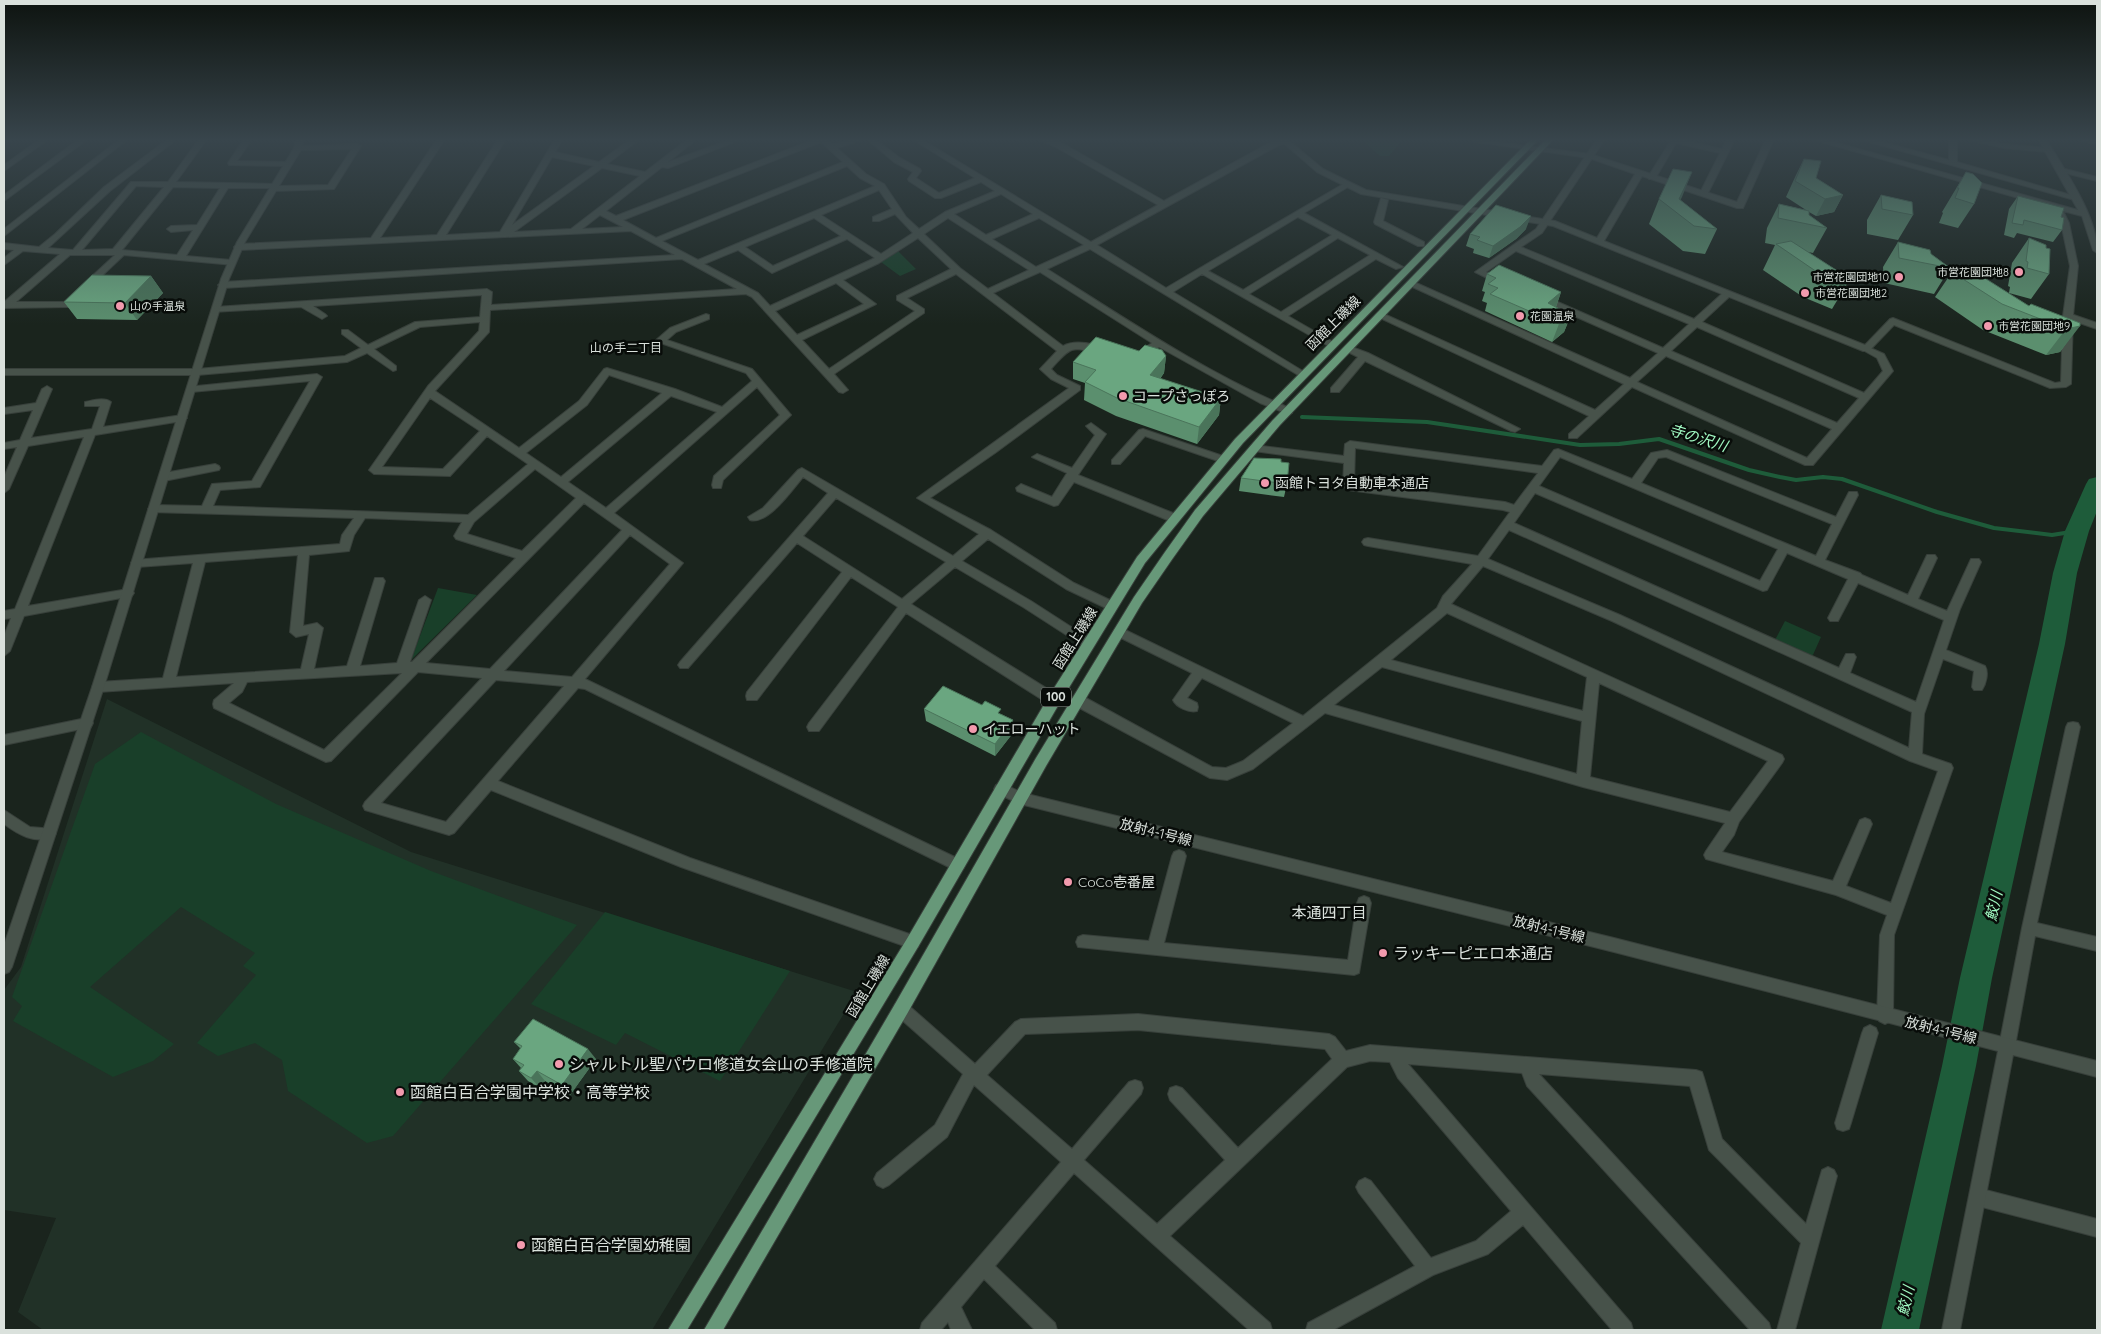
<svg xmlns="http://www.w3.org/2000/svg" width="2101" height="1334" font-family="Quicksand,'Noto Sans JP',sans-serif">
  <rect width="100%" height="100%" fill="#1a241d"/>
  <!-- built -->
  <path fill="#213127" d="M107 699 411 852 857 992 652 1330H43L18 1312 56 1218 4 1210V990L21 967Z"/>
  <!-- green -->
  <path fill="#193f29" d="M1361 139H1403L1389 156H1380Z
    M898 251 916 269 900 276 881 262Z
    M438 588 477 595 411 660Z
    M1785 621 1821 637 1812 657 1775 640Z
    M141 732 276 804 431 871 577 925 393 1136 367 1143 288 1091 282 1060 255 1043 218 1056 197 1043 256 975 243 966 255 953 181 907 90 987 174 1044 153 1061 113 1077 13 1021 22 1006 12 997 95 764Z
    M605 912 790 971 720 1081 625 1033 616 1045 531 1004Z"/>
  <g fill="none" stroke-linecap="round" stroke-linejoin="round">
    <!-- stream -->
    <path stroke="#1e5c3a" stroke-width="4" d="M1302 417 1427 422 1580 445 1619 444 1659 439 1749 470 1780 477 1796 480 1823 477 1842 479 1937 512 1994 528 2052 535 2077 531"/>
    <!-- river -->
    <path fill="#1e5c3a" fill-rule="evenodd" d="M2097 477V511L2089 531 2077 573 2065 644 1992 978 1976 1066 1919 1330H1881L1942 1066 1960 978 2039 644 2053 573 2065 531 2086 484 2089 479Z"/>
    <defs>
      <path id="minor" d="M40 139H49L4 171V165Z
        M79 139H88L4 201V195Z
        M120 139H128L4 236V229Z
        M168 139H177L110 191 48 248 73 250 131 182H168L199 139H207L176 182 275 184 279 186 328 185 352 149 298 150H295V146L357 144 361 146 334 189 273 191 269 188H228L186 256 231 260 234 261V265L124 255 69 307 4 308V302L60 254 23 251 4 265V258L14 250 4 249V243L39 247 55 234 104 187ZM136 186 164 187 113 249 82 250ZM173 187 220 188 197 225 171 226 167 229 171 232 193 230 177 255 122 250ZM70 255H115L64 302H16Z
        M244 139H252L237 161 288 162 292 164 288 166 229 165 228 163Z
        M437 139H445L380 238 437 235 498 139H506L446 235 500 232 555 139H563L555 152 599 162 631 139H640L607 164 645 172 688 139H697L668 162 732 139H742L668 168 662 167 606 211 616 216 815 139H827L833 144 853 139H865L837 148 866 174 884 184 906 217 919 229 945 212 995 191 981 182 941 198H935L909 181 908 179 913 172 894 162 867 139H875L900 158 920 169 921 171 916 178 939 193 975 178 912 139H921L1091 242 1158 205 1054 146 1038 139H1049L1060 142 1164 201 1273 141 1285 139 1289 141 1288 143 1279 145 1097 245 1166 288 1345 183H1348V187L1304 213 1403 267 1396 269 1376 259 1288 316 1335 343 1337 345 1332 348 1202 274 1173 292 1306 373 1308 375 1303 378 1090 249 1047 269C1125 318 1207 374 1292 409V413L1288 414 1260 403 1159 347 1141 358H1135V354L1152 343 1040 272 993 293 1063 346C1075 339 1097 343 1108 352L1103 355C1072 347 1073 344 1051 369L1057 375 1080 386V390L995 453 930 498 991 530 1074 583 1116 603 1118 606 1112 610 1108 609 1066 589 988 539 962 561 1031 601 1093 641 1095 644 1093 647H1085L1023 607 955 567 911 604 1059 696 1060 700 1059 704H1049L906 613 819 731H809L807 727 809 723 898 607 851 577 757 700H747L746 696 747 692 842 572 797 543 688 668H680L678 665 680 662 828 493 803 477C792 490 768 525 750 520L748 517 763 508 798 470 802 468 953 556 979 534 917 498 1069 388 1051 379 1040 369 1057 351 956 274 907 298 924 309V313L834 374 848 390 843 393 839 392 752 297 746 294 490 310 489 332 435 391 519 448 579 401 604 369 607 368 675 389 722 407 752 381 746 373 655 341 670 328 706 314 709 315V319L676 332 667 340 752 369 791 415 723 480 721 488H713L712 485 714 476 780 415 757 387 614 513 683 563 585 679 963 861 965 865 963 869 958 871 953 869 585 689 578 688 498 781 690 858 918 937 920 942 918 947 913 949 681 867 491 790 454 833 449 835 365 810 363 806 365 802 482 678 418 672 331 761 326 762 214 708 213 704 214 700 234 683 98 692 94 690 92 687 94 684 98 682 163 678 193 563 137 567 133 566 131 563 133 560 340 544 342 535 354 518 150 512 148 509 154 505 202 506 212 484 252 481 310 381 191 392 187 391V387L317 374 322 377 260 487 220 490 213 506 468 515 528 464 487 436 450 476 374 474 369 470 428 386 479 331 480 322 420 327 374 349 396 366V370L393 371 367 353 347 362 197 375H4V369H197L345 356 361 348 342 334V330H348L368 345 415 322 480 317 482 295 313 306 325 314 327 316 322 319 301 307 212 312V308L215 307 487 289 492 292 491 305 737 289 682 259 223 288 218 285 223 282 675 255 631 231 238 250 234 247 238 244 371 238ZM821 142 843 162 656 238 623 220ZM552 157 594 166 512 225ZM847 166 860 178 875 186 698 260 662 241ZM602 168 640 176 571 229 514 232ZM879 190 892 209 873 217V221H879L895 214 913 233 881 254 821 215ZM1001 194 1033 214 986 235 954 214ZM600 215 623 227 582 229ZM1298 217 1332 235 1243 290 1208 271ZM814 218 841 236 773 266 745 247ZM948 218 1029 270 988 289 960 268 924 234ZM1039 218 1084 245 1036 267 992 239ZM918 238 951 269 897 296V300L915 311 829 369 802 340 876 304 843 280 879 263ZM1338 238 1370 255 1281 312 1249 294ZM847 239 875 258 770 306 758 293 704 264 738 250 772 273ZM836 283 864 304 797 335 775 311ZM609 375 662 393 561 477 526 453 587 405ZM671 396 717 412 606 508 568 482ZM430 398 480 431 443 469 382 467ZM535 469 576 498 522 551 467 534 474 522ZM836 498 946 562 902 599 803 536ZM584 503 622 530 490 669 426 663ZM365 518 462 522 454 536 456 539 516 558 412 662H410L431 600 425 596 419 600 397 663 360 666 385 581 383 578H375L347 666 314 669 323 628 317 623 303 626 309 555 349 551 354 535ZM630 535 670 564 572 677 504 671ZM298 555 290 632 296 637 309 634 301 669 176 677 205 562ZM402 673 324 750 229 703 242 692 247 682ZM496 680 564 686 446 822 381 803Z
        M1597 139H1605L1542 233 1521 247 1694 319 1724 292H1730V296L1702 322 1864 393 1883 371 1877 358 1861 349 1866 346 1884 354 1893 371 1813 465H1805L1632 387 1577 438H1569V434L1589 416 1376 316 1381 313 1384 314 1595 410 1624 384 1406 284 1414 282 1630 378 1658 353 1538 300V296H1544L1663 348 1689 324 1516 251 1486 272 1505 280V284H1499L1475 272 1536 229ZM1697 327 1859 398 1837 423 1671 351ZM1666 356 1832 429 1807 458 1637 382Z
        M1664 139H1679L1722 149 1727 139H1735L1708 193 1704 195 1700 193 1720 153 1676 143 1655 179H1649L1648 177 1670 142Z
        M1859 139H1871L1949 160V139H1957V162L2078 197 2071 199Z
        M1965 139H1979L2004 144 2049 148 2053 150 2049 152 2004 148Z
        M2057 167 2097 177V181L2057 171Z
        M1381 198 1388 200 1383 221 1424 242V246H1418L1375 224 1374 222Z
        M2068 313 2097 323V329L2065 318 2063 316Z
        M1349 346 1368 353 1520 429 1515 432 1511 431 1365 361 1339 392H1331V388L1358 357 1346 351V347Z
        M47 386 52 389 31 438 92 429 100 406H85V402C93 400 105 397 111 402L103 427 182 415 187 418 182 421 95 435 28 606 128 589 132 590 134 593 132 596 24 616 10 651 4 656V636L11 618 4 619V611L15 609 84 437 28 446 9 489 4 493V477L17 447 4 449V443L20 440 33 410 4 414V408L36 403 42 389Z
        M1091 423 1106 434 1078 475 1178 515 1180 518 1178 521H1170L1074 482 1058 505 1054 506 1017 491 1016 488 1021 484 1052 497 1067 473 1032 457 1037 454 1072 468 1095 435 1086 426Z
        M1143 429 1226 457 1227 459 1226 461H1218L1145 436 1120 464H1112V460L1139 430Z
        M1350 441 1542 466 1554 450 1558 449 1632 479 1651 453 1667 450 1836 517 1849 492H1857L1858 495 1825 560 1860 573 1862 575 1908 595 1927 555H1935L1937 558 1918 599 1947 611 1971 559H1979L1981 562 1960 609 1946 650 1985 666C1989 672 1986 684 1982 690H1974L1972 687 1974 671 1943 659 1924 714 1922 754 1951 764 1953 768 1894 935 1893 1016 1891 1021 1885 1024 1879 1021 1877 1016 1880 935 1887 915 1836 895 1706 859 1704 855 1706 851 1725 823 1583 787 1325 713 1253 769 1227 780 1210 778 1074 705 1073 701 1074 697H1084L1212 767 1226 768 1243 761 1293 723 1202 678 1187 698 1197 703 1198 707 1197 711C1189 713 1176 707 1173 700L1192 673 1115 635 1113 632 1115 629H1123L1303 716 1437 608 1443 596 1472 564 1368 546 1364 545 1362 542 1364 539 1368 538 1478 556 1510 512 1503 510 1348 490 1343 486 1344 463 1254 451 1249 448 1254 445 1344 456 1345 444ZM1355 448 1538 473 1514 505 1505 502 1354 483ZM1560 457 1778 549 1760 581 1539 486ZM1666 457 1832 524 1816 556 1641 483 1658 458ZM1535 493 1763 591 1767 590 1787 553 1848 579 1828 618 1830 621H1838L1858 583 1944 620 1916 702 1850 673 1856 657 1854 654H1846L1839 668 1514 523ZM1509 530 1912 712 1909 748 1620 615 1488 559ZM1483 566 1612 621 1910 761 1938 771 1891 903 1846 886 1872 824 1870 820 1865 818 1860 820 1833 881 1722 852 1734 835 1739 822 1782 763 1784 759 1782 755 1451 604ZM1447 613 1587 677 1583 711 1391 660ZM1382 667 1582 721 1577 774 1334 705ZM1599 683 1768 761 1730 812 1590 777Z
        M215 464 219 466 220 468 219 470 164 481 159 477 164 473Z
        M86 718 91 719 93 723 91 727 4 745V735Z
        M2073 722 2078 723 2080 727 2037 923 2097 937V951L2035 936 2015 1046 2013 1052 2007 1054 2001 1052 1999 1046 2022 928 2066 727 2068 723Z
        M4 810 30 827 54 829 56 833 54 837C34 844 19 835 4 824Z
        M1179 850 1184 852 1186 856 1164 943 1348 960 1357 903 1359 898 1364 896 1369 898 1371 903 1359 973 1354 975 1078 947 1076 942 1078 937 1083 935 1149 941 1172 856 1174 852Z
        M901 1002 907 1004 975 1064 1015 1022 1021 1019 1138 1014 1329 1034 1335 1037 1346 1051 1370 1045 1696 1070 1702 1072 1704 1078 1722 1139 1806 1224 1822 1170 1828 1167 1834 1170 1837 1176 1795 1330H1777L1801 1243 1709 1150 1690 1086 1539 1074 1769 1323 1771 1330H1750L1527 1086 1522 1073 1408 1064 1631 1323 1633 1330H1612L1523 1225 1488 1254 1433 1275 1333 1330H1306L1308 1323 1415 1266 1359 1193 1356 1187 1359 1181 1365 1178 1371 1181 1431 1258 1476 1241 1511 1211 1398 1078 1390 1062 1370 1061 1347 1067 1170 1236 1270 1323 1272 1330H1249L1074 1173 995 1266 1055 1323 1057 1330H1035L984 1279 961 1307 972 1330H951L948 1322 941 1330H920L922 1323 1061 1162 974 1085 947 1137 889 1185 883 1188 877 1185 874 1179 877 1173 935 1125 963 1074 895 1014 893 1009 895 1004ZM1138 1030 1325 1049 1332 1059 1238 1148 1182 1088 1176 1086 1170 1088 1168 1094 1170 1100 1225 1160 1157 1224 1084 1160 1141 1094 1143 1088 1141 1082 1135 1080 1129 1082 1072 1149 987 1075 1025 1034Z
        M1870 1025 1876 1028 1878 1033 1851 1123 1849 1129 1843 1131 1837 1129 1835 1123 1862 1033 1864 1028Z
        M1978 1188 2097 1219V1237L1978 1206 1972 1203 1969 1197 1972 1191Z"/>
      <path id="tertiary" d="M296 139H304L302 148 245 242 229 279 104 687 12 967 9 972 4 974V945L92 687 221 279 237 242 294 148Z
        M1279 139H1287L1323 169 1366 190 1555 221 1597 238 1635 174 1589 158 1476 142H1473V139L1590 154 1737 202 1766 139H1774L1743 208H1737L1642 176 1604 241 1865 345 1890 319 1893 318 2055 383 2061 382 2063 316 2070 266 2061 223 2053 208 1811 139H1823L2078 210 2038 139H2046C2064 169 2099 218 2097 253L2093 250 2082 216 2063 211 2069 223 2078 266 2073 316 2071 384 2066 387 2050 388 1894 325 1869 351H1863L1553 226 1361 194 1317 172Z
        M2081 139 2097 140V144L2082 141Z
        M1001 783 1023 793 1614 938 2097 1061V1077L2013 1055 1960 1330H1942L1998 1051 1614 952 1020 804 996 793 994 789 996 785Z"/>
      <path id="primary" d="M1531 139H1539L1243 443 1145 563 1059 704 918 947 687 1330H668L908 937 1049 696 1137 557 1235 439Z
        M1546 139H1554L1280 425 1203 516 1173 558 1142 603 1046 766 907 1014 723 1330H704L895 1004 1036 758 1134 597 1165 552 1195 510 1272 421Z"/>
    </defs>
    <!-- minor casing -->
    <use href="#minor" stroke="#38403b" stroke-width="2"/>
    <!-- tertiary casing -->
    <use href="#tertiary" stroke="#38403b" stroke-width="2"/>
    <!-- primary casing -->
    <use href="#primary" stroke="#38403b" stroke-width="2"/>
    <!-- minor -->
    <use href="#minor" fill="#47524a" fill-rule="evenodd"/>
    <!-- tertiary -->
    <use href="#tertiary" fill="#47524a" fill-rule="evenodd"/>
    <!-- primary -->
    <use href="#primary" fill="#679879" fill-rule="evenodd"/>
  </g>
  <!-- wall -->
  <path fill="#5b8f6e" d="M1804 159 1816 178 1843 195 1834 212 1816 216 1809 212V215L1827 228 1813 253 1808 252 1850 279 1832 309 1803 297 1763 270 1775 245 1765 243 1767 228 1779 204 1806 210 1786 197 1796 175Z
    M1966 172 1974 204 1958 228 1939 223 1943 213 1942 212Z
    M1881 195 1913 215 1898 240 1867 234V220Z
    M2018 196 2061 217 2062 230 2053 242 2017 233 2014 238 2004 235 2009 209Z
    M1659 199 1680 200 1717 229 1705 254 1683 251 1649 224Z
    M1526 229 1516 239 1489 258 1473 253 1474 249 1466 246 1470 234Z
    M2029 238 2046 248 2049 274 2031 299 2009 293 2010 287 2008 286 2012 263Z
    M1898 242 1931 254 1950 268 1934 294 1884 283 1883 267Z
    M1952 272 2029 306 2080 323 2060 352 2046 355 1983 330 1935 297Z
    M1487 274 1561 292 1556 307 1571 315 1564 332 1552 342 1485 311 1487 303 1482 301 1485 292 1482 291Z
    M151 276 163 293 137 320 77 319 64 302Z
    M1139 351 1166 356 1164 373 1160 379 1221 398 1219 415 1197 444 1116 416 1084 400 1085 383 1073 379V362Z
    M1281 462 1287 484 1284 497 1239 491 1241 478Z
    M924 709 1001 714 1013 720V733L995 756 926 721Z
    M514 1042 596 1059 570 1095 545 1081 540 1088 528 1081 519 1071 521 1068 513 1059 521 1049Z"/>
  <!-- shaded-wall -->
  <path fill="#4a745a" d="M1692 172 1682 197 1675 211 1679 199Z
    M1843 195 1834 212 1816 216 1825 199Z
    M1531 216 1526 229 1516 239 1489 258 1493 246Z
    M151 276 163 293 137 320 125 303Z
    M1561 292 1555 310 1548 303Z
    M1571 315 1564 332 1552 342 1559 324Z
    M2080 326 2060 352 2046 355 2066 329Z
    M1166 356 1164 373 1148 393 1150 375Z
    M1221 398 1219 415 1197 444 1199 427Z
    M1013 720V733L995 756V744Z
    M588 1049 596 1059 570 1095 562 1085Z
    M537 1071 545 1081 540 1088 531 1078Z"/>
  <!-- building -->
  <path fill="#6aa680" stroke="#4a745a" d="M1804 159 1821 161 1816 178 1843 195 1825 199 1795 181Z
    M1673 169 1692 172 1679 199 1717 229 1694 226 1659 199Z
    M1966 172 1973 174 1982 183 1974 204 1955 198 1959 188H1957Z
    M1881 195 1912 202 1913 215 1882 209Z
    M2018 196 2064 208 2061 217 2064 218 2062 230 2024 220 2023 225 2012 223Z
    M1779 204 1809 211V215L1827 228 1778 218Z
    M1496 205 1531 216 1520 227 1493 246 1477 240 1480 237 1470 234Z
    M2029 238 2046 245V248L2050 249 2049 274 2027 268 2028 262 2026 261Z
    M1791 241 1850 279 1847 284 1817 272 1776 244Z
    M1898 242 1930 250 1931 254 1950 268 1899 258Z
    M1499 265 1561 292 1548 303 1571 315 1559 324 1490 294 1498 288 1488 284 1496 278 1487 274Z
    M1952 272H1975L2029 306 2031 304 2080 323V326L2066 329 2002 304Z
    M92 275 151 276 125 303 64 302Z
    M1096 337 1139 351 1145 345 1162 350 1166 356 1150 375 1221 398 1199 427 1117 398 1085 382 1096 370 1073 362Z
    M1254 458 1281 459V462L1289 463 1287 484 1241 478Z
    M943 686 982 705 985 701 1001 709 998 713 1013 720 995 744 924 709Z
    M533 1019 588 1049 562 1085 537 1071 531 1078 519 1071 524 1065 513 1059 522 1046 514 1042Z"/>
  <!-- sky -->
  <linearGradient id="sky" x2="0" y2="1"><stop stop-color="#0e1410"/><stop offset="0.43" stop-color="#38454c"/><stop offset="1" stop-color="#38454c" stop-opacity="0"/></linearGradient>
  <rect width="2101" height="325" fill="url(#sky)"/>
  <!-- markers -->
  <g fill="#f29aad" stroke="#080c09" stroke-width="2">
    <circle cx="2019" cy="272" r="5"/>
    <circle cx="1899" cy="277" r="5"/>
    <circle cx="1805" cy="293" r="5"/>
    <circle cx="120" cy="306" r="5"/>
    <circle cx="1520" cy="316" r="5"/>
    <circle cx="1988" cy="326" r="5"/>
    <circle cx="1123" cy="396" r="5"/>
    <circle cx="1265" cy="483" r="5"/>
    <circle cx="973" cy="729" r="5"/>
    <circle cx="1068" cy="882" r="5"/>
    <circle cx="1383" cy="953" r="5"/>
    <circle cx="559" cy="1064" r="5"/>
    <circle cx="400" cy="1092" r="5"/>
    <circle cx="521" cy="1245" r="5"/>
  </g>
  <g text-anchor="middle" stroke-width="5" stroke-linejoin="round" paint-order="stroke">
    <!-- far-poi labels -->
    <g font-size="11" fill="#dae1dc" stroke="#080c09" text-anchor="start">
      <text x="2009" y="276" text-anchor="end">市営花園団地8</text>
      <text x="1889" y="281" text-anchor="end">市営花園団地10</text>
      <text x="1815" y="297">市営花園団地2</text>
      <text x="130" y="310">山の手温泉</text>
      <text x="1530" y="320">花園温泉</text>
      <text x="1998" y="330">市営花園団地9</text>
    </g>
    <!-- far-neighbourhood labels -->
    <g font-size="12" fill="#dae1dc" stroke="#080c09">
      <text x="626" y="352">山の手二丁目</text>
    </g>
    <!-- shield labels -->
    <rect fill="#080c09" stroke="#9ba19d" stroke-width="1" x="1041" y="687.5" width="30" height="19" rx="4"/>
    <g font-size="12" font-weight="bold" fill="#dae1dc">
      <text x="1056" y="701">100</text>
    </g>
    <!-- street labels -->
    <g font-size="14" fill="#dae1dc" stroke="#080c09">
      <text transform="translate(1333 323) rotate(-45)" y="5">函館上磯線</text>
      <text transform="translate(1075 638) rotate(-58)" y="5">函館上磯線</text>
      <text transform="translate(1156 832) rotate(14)" y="5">放射4-1号線</text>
      <text transform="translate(1549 929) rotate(14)" y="5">放射4-1号線</text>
      <text transform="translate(868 986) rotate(-59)" y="5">函館上磯線</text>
      <text transform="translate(1941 1030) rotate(14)" y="5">放射4-1号線</text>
    </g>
    <!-- poi labels -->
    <g font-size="14" fill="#dae1dc" stroke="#080c09" text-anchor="start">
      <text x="1133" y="401">コープさっぽろ</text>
      <text x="1275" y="488">函館トヨタ自動車本通店</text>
      <text x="983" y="734">イエローハット</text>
      <text x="1078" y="887">CoCo壱番屋</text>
    </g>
    <!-- water labels -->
    <g font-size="15" font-style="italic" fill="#a1fac3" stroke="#080c09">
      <text transform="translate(1698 438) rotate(17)" y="5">寺の沢川</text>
      <text transform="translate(1994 906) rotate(-77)" y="5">鮫川</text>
      <text transform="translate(1906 1301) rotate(-77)" y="5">鮫川</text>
    </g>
    <!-- neighbourhood labels -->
    <g font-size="15" fill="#dae1dc" stroke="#080c09">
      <text x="1329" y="918">本通四丁目</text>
    </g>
    <!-- near-poi labels -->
    <g font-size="16" fill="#dae1dc" stroke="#080c09" text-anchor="start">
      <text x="1393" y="959">ラッキーピエロ本通店</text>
      <text x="569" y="1070">シャルトル聖パウロ修道女会山の手修道院</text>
      <text x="410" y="1098">函館白百合学園中学校・高等学校</text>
      <text x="531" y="1251">函館白百合学園幼稚園</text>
    </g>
  </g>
  <!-- border -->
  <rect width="2101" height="1334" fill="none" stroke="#dae1dc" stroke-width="10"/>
</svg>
